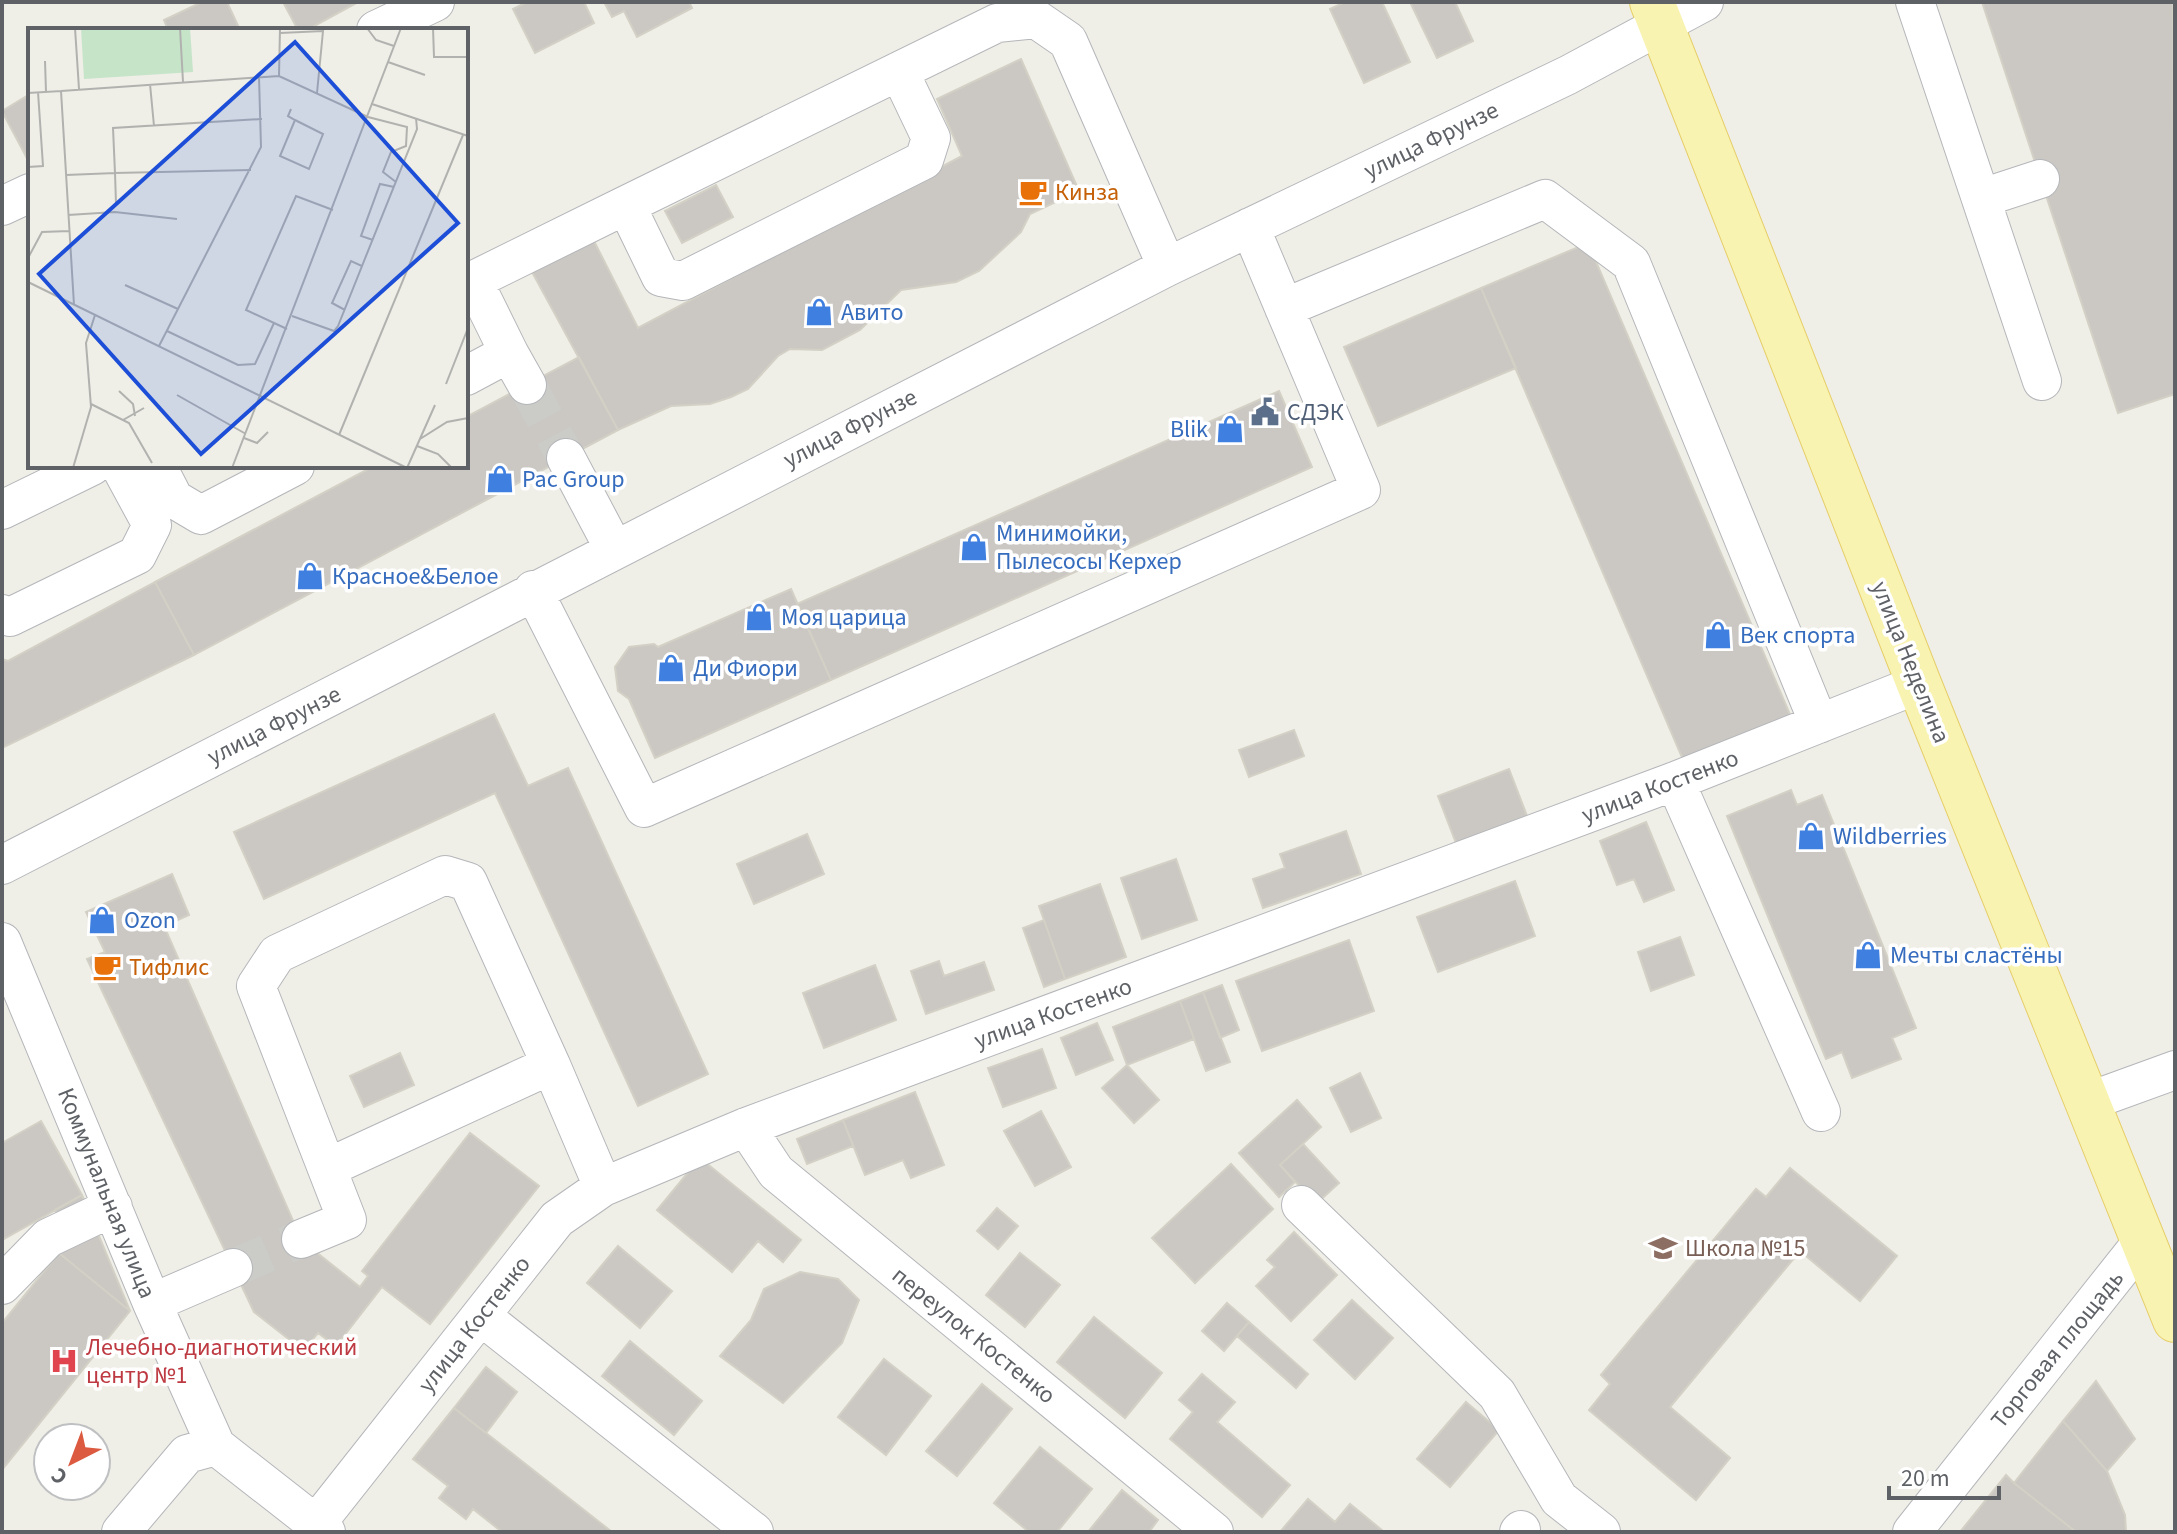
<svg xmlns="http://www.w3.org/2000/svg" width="2177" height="1534" font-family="'Source Sans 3',sans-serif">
  <rect width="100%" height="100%" fill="#efeee7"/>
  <!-- building -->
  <path fill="#cbc8c4" stroke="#d3d0c5" stroke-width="2" d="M202 2H227L240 30H168L164 20Z
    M283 2H358L307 30H298Z
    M527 2H584L594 23 535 53 513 9Z
    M604 2H689L692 8 637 37 624 11 612 17Z
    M1345 2H1382L1410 62 1364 83 1330 9Z
    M1410 2H1455L1473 41 1437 58Z
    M1982 2H2173L2175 394 2118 413Z
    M1021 59 1079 191 1030 214 1021 232 979 271 956 282 901 290 860 330 822 350 790 349 778 356 748 389 731 397 710 404 671 406 618 430 532 272 594 241 638 328 962 156 937 99Z
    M30 94V164L2 111Z
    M716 185 733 217 682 243 665 211Z
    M1588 243 1791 717 1684 762 1481 288Z
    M1481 288 1516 368 1378 426 1344 347Z
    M579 357 618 430 194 655 155 582 374 466H466V417Z
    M1279 391 1312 467 831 680 797 604Z
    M155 582 194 655 2 748V659L8 661Z
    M791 589 831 680 655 758 629 699 618 691 615 667 629 647 654 644 658 647Z
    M494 714 528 786 568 768 708 1074 638 1106 495 793 264 899 234 832Z
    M1294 730 1304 756 1249 777 1239 750Z
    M1509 769 1527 816 1456 843 1438 796Z
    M1791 790 1797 805 1822 795 1916 1028 1892 1038 1901 1059 1852 1078 1842 1052 1826 1059 1727 816Z
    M1646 822 1674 890 1644 902 1634 879 1617 885 1600 841Z
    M1346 831 1361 874 1263 908 1253 879 1285 868 1280 854Z
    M807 834 824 874 754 904 737 864Z
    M1176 859 1197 920 1142 939 1121 878Z
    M172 874 189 915 164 926 301 1239 311 1248 360 1287 368 1276 362 1271 470 1133 539 1186 430 1324 382 1287 336 1346 318 1333 304 1351 254 1312 87 959 105 952 86 912Z
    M1515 881 1535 936 1438 972 1417 917Z
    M1100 884 1126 957 1065 979 1039 906Z
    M1044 920 1065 979 1044 987 1023 928Z
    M1680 937 1694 975 1651 991 1638 952Z
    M1349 940 1374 1011 1262 1051 1236 981Z
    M939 961 944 976 984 962 994 990 926 1014 911 971Z
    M875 965 896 1020 824 1048 803 993Z
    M1222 985 1239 1030 1220 1038 1203 992Z
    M1203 992 1230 1062 1206 1071 1180 1001Z
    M1180 1001 1194 1039 1127 1065 1113 1027Z
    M1097 1023 1113 1060 1076 1075 1061 1038Z
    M1042 1049 1056 1088 1003 1107 988 1068Z
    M400 1053 414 1085 364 1107 350 1076Z
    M1127 1065 1159 1100 1134 1123 1102 1088Z
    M1360 1073 1381 1118 1351 1132 1330 1088Z
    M915 1092 944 1165 911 1178 903 1160 865 1175 843 1120Z
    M1297 1100 1321 1127 1280 1165 1295 1182 1279 1197 1239 1153Z
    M1041 1111 1071 1167 1035 1186 1004 1131Z
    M843 1120 853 1146 807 1164 797 1139Z
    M41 1121 82 1195 2 1240V1143Z
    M1303 1144 1339 1183 1316 1204 1280 1165Z
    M700 1158 801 1240 783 1262 758 1241 732 1272 657 1210Z
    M1231 1164 1273 1209 1195 1283 1152 1238Z
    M1790 1168 1897 1256 1860 1301 1800 1251 1670 1407 1730 1458 1696 1500 1589 1410 1610 1384 1601 1375 1756 1189 1766 1197Z
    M82 1195 130 1311 59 1253 68 1238 55 1210Z
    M997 1208 1018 1226 998 1249 977 1231Z
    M1294 1232 1337 1275 1291 1321 1256 1286 1275 1267 1267 1260Z
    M618 1246 672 1291 640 1328 587 1283Z
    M59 1253 130 1311 2 1470V1323Z
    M1020 1253 1060 1285 1025 1327 986 1295Z
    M800 1272 838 1279 859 1300 842 1343 783 1403 720 1356 751 1320 764 1289Z
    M1352 1300 1393 1338 1355 1379 1314 1340Z
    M1227 1303 1249 1322 1224 1351 1202 1331Z
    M1094 1317 1162 1373 1125 1418 1057 1362Z
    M1249 1322 1308 1374 1296 1388 1237 1336Z
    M630 1341 702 1401 674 1435 602 1376Z
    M884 1359 931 1396 886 1455 838 1417Z
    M486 1367 517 1392 486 1433 454 1408Z
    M1202 1374 1235 1402 1217 1422 1290 1485 1262 1517 1170 1439 1193 1412 1179 1400Z
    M2096 1381 2135 1439 2107 1471 2063 1421Z
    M982 1384 1012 1409 957 1476 926 1451Z
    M1466 1402 1499 1430 1450 1487 1417 1459Z
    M454 1408 486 1433 612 1532H502L473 1509 466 1519 439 1498 448 1486 413 1459Z
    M2063 1421 2107 1471 2125 1515 2126 1532H2076L2014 1483Z
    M1040 1447 1092 1489 1057 1532H1029L994 1503Z
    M2006 1475 2014 1483 2076 1532H1960Z
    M1122 1490 1158 1520 1149 1532H1088Z
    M1308 1499 1335 1522 1350 1504 1383 1531 1280 1532Z"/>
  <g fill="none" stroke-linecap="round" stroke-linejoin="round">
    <!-- minor-tunnel -->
    <path stroke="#cbcbc7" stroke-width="38" stroke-dasharray="38 19" stroke-linecap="butt" d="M527 385 566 458
      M233 1268 301 1239"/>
    <defs>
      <path id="minor" d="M1915 2 2042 381
        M376 30 435 2
        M899 71 931 138 924 160 683 281 661 277 626 205 997 23 1036 19 1068 41 1167 267
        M1982 198 2040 179
        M2 206 30 193
        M466 284 626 205
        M1284 308 1545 199 1631 263 1819 724
        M509 353 527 385
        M466 376 509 353 473 280
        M566 458 614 549
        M157 466 174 499 201 515 295 466
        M2 510 92 466
        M533 590 644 808 1361 490 1250 227
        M2 614 10 617 137 555 152 525 120 466
        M1675 781 1821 1112
        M2 865 1167 267 1568 75 1704 2
        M2 942 152 1303 216 1446 326 1532
        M551 1065 603 1187
        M2087 1102 2175 1070
        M746 1127 776 1172 1214 1532
        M1301 1205 1497 1394 1559 1499 1601 1532
        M301 1239 347 1220C317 1142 286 1064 256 986L277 954 445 875 468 882 551 1065 327 1168
        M2 1285 48 1238 113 1207
        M152 1303 233 1268
        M481 1316 754 1532
        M316 1524 557 1219 603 1187 746 1127 1675 781 1919 684
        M121 1532 187 1454 216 1446
        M1519 1532 1521 1530
        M1912 1532 2143 1241"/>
      <path id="major" d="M1652 2 1919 684 2175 1320"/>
    </defs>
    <!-- minor casing -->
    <use href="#minor" stroke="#b4b6ba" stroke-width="40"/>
    <!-- major casing -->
    <use href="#major" stroke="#e6ce68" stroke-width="46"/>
    <!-- minor -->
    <use href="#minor" stroke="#fff" stroke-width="38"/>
    <!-- major -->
    <use href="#major" stroke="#f9f3b2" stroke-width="44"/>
  </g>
  <!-- icons -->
  <defs>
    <symbol id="cafe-bare" viewBox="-9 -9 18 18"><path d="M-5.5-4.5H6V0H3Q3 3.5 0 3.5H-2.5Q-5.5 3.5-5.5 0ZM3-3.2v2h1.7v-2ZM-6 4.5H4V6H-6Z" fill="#e8710a" stroke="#fff" stroke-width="2.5" paint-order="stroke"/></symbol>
    <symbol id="shop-bare" viewBox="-9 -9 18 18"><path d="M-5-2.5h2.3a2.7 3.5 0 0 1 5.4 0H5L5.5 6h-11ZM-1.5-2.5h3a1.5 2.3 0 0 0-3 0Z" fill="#3f7fe0" stroke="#fff" stroke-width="2.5" paint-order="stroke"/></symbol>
    <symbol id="civic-bare" viewBox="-9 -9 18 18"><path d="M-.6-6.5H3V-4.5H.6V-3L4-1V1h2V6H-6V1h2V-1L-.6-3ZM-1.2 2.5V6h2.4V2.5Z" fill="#5c6f8a" stroke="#fff" stroke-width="2.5" paint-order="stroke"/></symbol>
    <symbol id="school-bare" viewBox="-9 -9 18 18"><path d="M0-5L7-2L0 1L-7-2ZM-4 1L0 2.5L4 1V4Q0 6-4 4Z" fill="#8d6e63" stroke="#fff" stroke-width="2.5" paint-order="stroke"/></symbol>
    <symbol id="hospital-bare" viewBox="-9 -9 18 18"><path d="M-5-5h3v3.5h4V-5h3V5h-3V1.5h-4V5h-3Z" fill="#e0444e" stroke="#fff" stroke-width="2.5" paint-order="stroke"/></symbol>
  </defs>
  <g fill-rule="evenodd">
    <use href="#cafe-bare" x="1013" y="172" width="40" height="40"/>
    <use href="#shop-bare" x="799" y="292" width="40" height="40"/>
    <use href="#civic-bare" x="1245" y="392" width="40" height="40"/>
    <use href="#shop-bare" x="1210" y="409" width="40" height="40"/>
    <use href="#shop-bare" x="480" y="459" width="40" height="40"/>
    <use href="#shop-bare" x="954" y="527" width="40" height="40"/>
    <use href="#shop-bare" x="290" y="556" width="40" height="40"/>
    <use href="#shop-bare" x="739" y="597" width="40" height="40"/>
    <use href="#shop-bare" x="1698" y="615" width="40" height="40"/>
    <use href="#shop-bare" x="651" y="648" width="40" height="40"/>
    <use href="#shop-bare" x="1791" y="816" width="40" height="40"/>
    <use href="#shop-bare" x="82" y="900" width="40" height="40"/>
    <use href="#shop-bare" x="1848" y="935" width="40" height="40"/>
    <use href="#cafe-bare" x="87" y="947" width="40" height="40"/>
    <use href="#school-bare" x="1643" y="1228" width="40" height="40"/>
    <use href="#hospital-bare" x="44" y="1341" width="40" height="40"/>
  </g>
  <g text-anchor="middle" stroke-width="7" stroke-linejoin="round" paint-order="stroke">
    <!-- street labels -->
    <g font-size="24" fill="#5e6166" stroke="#fff">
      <text transform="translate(1431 140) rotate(-26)" y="8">улица Фрунзе</text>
      <text transform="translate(850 428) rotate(-27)" y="8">улица Фрунзе</text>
      <text transform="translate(1911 662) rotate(68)" y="8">улица Неделина</text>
      <text transform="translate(274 725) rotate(-27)" y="8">улица Фрунзе</text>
      <text transform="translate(1660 786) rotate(-21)" y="8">улица Костенко</text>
      <text transform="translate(1053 1013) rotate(-20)" y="8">улица Костенко</text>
      <text transform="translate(107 1193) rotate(68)" y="8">Коммунальная улица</text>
      <text transform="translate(474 1324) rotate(-52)" y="8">улица Костенко</text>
      <text transform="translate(974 1335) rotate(39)" y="8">переулок Костенко</text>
      <text transform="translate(2057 1349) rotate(-51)" y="8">Торговая площадь</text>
    </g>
    <!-- food labels -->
    <g font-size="24" fill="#c56008" stroke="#fff" text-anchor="start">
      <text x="1055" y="200">Кинза</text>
      <text x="129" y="975">Тифлис</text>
    </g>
    <!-- shop labels -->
    <g font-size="24" fill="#366cbe" stroke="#fff" text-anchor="start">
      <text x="841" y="320">Авито</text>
      <text x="1208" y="437" text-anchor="end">Blik</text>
      <text x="522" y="487">Pac Group</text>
      <text x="996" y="541">Минимойки,<tspan x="996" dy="28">Пылесосы Керхер</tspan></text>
      <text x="332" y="584">Красное&amp;Белое</text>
      <text x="781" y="625">Моя царица</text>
      <text x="1740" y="643">Век спорта</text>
      <text x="693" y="676">Ди Фиори</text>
      <text x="1833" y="844">Wildberries</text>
      <text x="124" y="928">Ozon</text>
      <text x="1890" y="963">Мечты сластёны</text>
    </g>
    <!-- service labels -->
    <g font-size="24" fill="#4e5e75" stroke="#fff" text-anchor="start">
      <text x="1287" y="420">СДЭК</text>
    </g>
    <!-- education labels -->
    <g font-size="24" fill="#785e54" stroke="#fff" text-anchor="start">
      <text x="1685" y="1256">Школа №15</text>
    </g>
    <!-- health labels -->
    <g font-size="24" fill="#be3a42" stroke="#fff" text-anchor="start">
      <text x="86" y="1355">Лечебно-диагнотический<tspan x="86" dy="28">центр №1</tspan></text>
    </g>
  </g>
  <!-- overview -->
  <g transform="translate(28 28)">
    <rect width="440" height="440" fill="#efeee7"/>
    <path d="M53 0H162L165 44 56 51Z" fill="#c5e4c8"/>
    <path fill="none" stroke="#b1b2af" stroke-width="2" d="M47 0 51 61M152 0 155 54M184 0H246M339 0 348 12 366 18M405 0 406 29H440M252 5 295 3 289 65M17 33 18 64M360 34 397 47M251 48 252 0M122 56 126 98M33 63 251 48 340 89 379 99 378 118 363 124 355 144 368 154M0 65 33 63 46 277M344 76 440 108M263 81 260 88 267 92 295 106 281 141 252 128 267 92M0 139 15 138 10 64M223 142 87 145 85 100 234 91M38 147 87 145 88 176M40 187 87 184 149 191M345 212 333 208 352 156 366 159M0 230 14 204 41 203M334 238 389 101 388 90M0 254 379 440M97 257 150 281M264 288 306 303 310 298 334 238 323 233 304 275 317 282M259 301 218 282 268 168 305 182M139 303 210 337 227 336 246 295M131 318 233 119 231 49M418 356 440 300M91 363 105 376 107 388M149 367 218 406M63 376 101 395 124 435M95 392 116 380M311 407 435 107M216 410 229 415 240 404M392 411 419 394 440 390M389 418 410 426 424 440M45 440 63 379 58 315 67 287M204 440 373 0M379 440 407 377"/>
    <path fill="#1d4ed8" fill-opacity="0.15" stroke="#1d4ed8" stroke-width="4" d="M267 14 430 195 173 426 11 246Z"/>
    <rect width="440" height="440" fill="none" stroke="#5e6166" stroke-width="4"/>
  </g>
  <!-- border -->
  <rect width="2177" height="1534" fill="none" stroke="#5e6166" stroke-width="8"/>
  <!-- north arrow -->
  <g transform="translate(72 1462) rotate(222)"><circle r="38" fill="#ffffff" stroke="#bfc0c2" stroke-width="2"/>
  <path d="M0-6L14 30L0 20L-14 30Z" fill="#db5a40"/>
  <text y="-12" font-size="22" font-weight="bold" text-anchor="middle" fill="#5e6166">С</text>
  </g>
  <!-- scale -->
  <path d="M1889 1486v12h110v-12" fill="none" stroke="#5e6166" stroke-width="4"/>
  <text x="1901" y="1486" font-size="24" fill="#5e6166" stroke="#ffffff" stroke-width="6" paint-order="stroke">20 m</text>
</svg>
